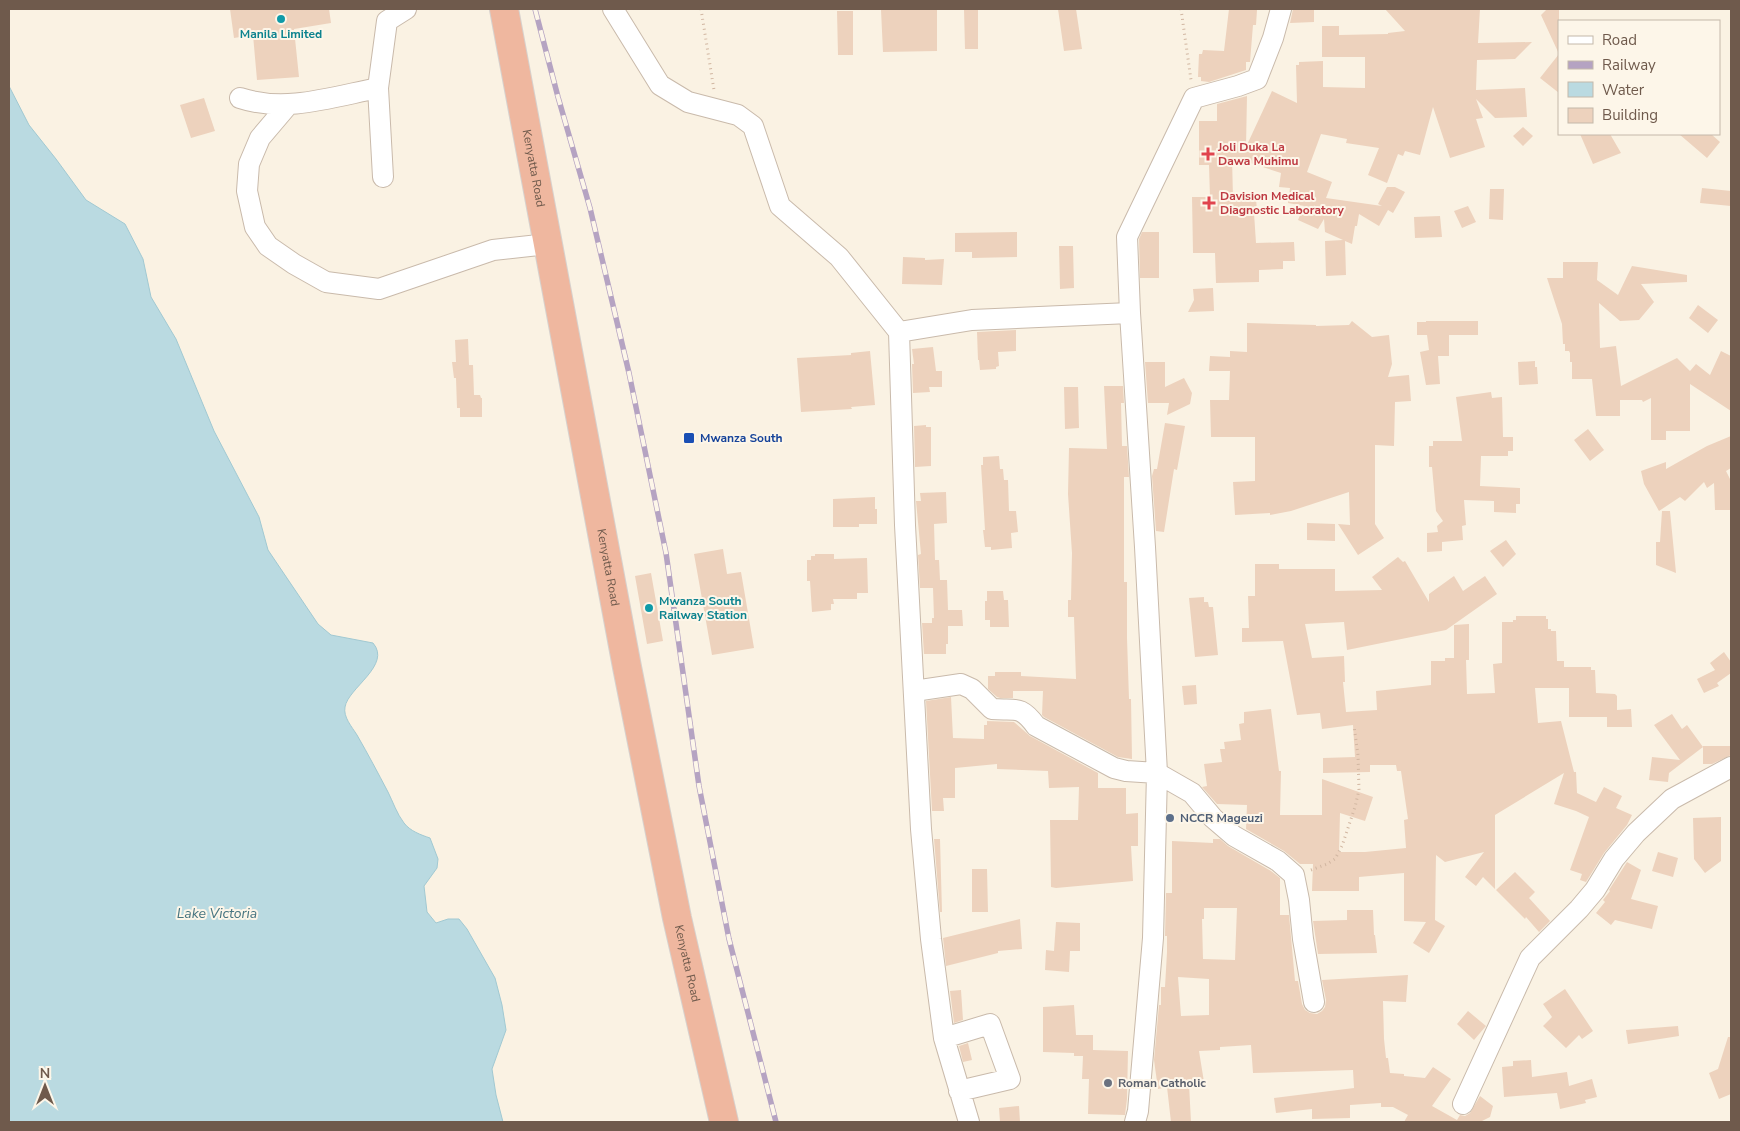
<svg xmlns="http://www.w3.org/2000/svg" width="1740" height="1131" font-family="'Nunito Sans',sans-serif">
  <rect width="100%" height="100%" fill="#faf2e3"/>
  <!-- water -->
  <path fill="#badae1" stroke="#a1c9d2" d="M9 86 29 125 56 159 86 200 125 224 143 259 151 297 176 339 214 431 259 517 268 550 318 624 331 635 373 643C392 665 348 688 345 707 343 717 352 727 357 735 368 754 378 773 388 792 393 802 397 814 404 823 410 831 421 835 430 838L438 859 437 868 424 886 427 912 436 923 448 919H459L467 929 495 978 502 1005 506 1030 492 1069 496 1095 503 1122H9Z"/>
  <!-- building -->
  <path fill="#edd2bd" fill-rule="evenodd" d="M230 9H329L331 23 294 29 299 77 257 80 253 35 234 38Z
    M964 9H978V49H965Z
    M1058 9H1076L1082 49 1064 51Z
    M1229 9 1257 10 1256 25H1253L1250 62H1246V70L1209 82 1201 81V77H1198L1199 54H1202L1203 50 1224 51Z
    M1293 9H1314V22L1290 23Z
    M1385 9H1480L1478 43 1532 42 1515 59 1477 60 1476 90 1525 88 1527 117 1495 118 1476 99 1483 118 1476 119 1485 147 1450 158 1433 107 1420 155 1405 151 1403 156 1398 154 1387 183 1368 175 1379 148 1346 143 1347 139 1321 134 1307 172 1332 182 1326 198 1382 206 1378 204 1387 187H1395L1405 192 1393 213 1388 210 1379 226 1359 214 1357 226H1355L1352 244 1345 241 1346 275 1326 276 1325 241 1343 240 1325 232 1324 219 1318 229 1298 220 1304 206 1288 203 1290 188 1279 187 1281 173 1232 157 1233 198 1256 197 1257 213H1254L1256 243 1294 242 1295 261H1283V269L1259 270V282L1216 283 1215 253H1193L1192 197H1210L1209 165H1199V121H1217V104L1247 96 1246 147 1272 91 1297 103 1296 65H1299V62L1323 61V87L1365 88V57H1322V26H1339V35L1388 34V33L1405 31Z
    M1547 9H1559V54L1541 15Z
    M881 10H937V51L883 52Z
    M837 11H853V55H838Z
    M1559 54V93L1540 78Z
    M204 98 215 131 191 138 180 105Z
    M1523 127 1533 136 1523 146 1513 136Z
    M1580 134H1610L1621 153 1593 164Z
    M1679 134H1711L1720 142 1707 158Z
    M1702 188 1731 191V206L1700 203Z
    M1490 189H1504L1503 220 1489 219Z
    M1468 206 1476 222 1462 228 1454 211Z
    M1440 216 1442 237 1415 238 1414 217Z
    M1017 232V257L972 258V252H955V233Z
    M1142 232H1159V278H1140L1139 239Z
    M1059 246H1073L1074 288 1060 289Z
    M903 257 925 258V260L944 259 942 285 902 284Z
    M1563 262H1598L1597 280 1618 295 1632 266 1687 275V282L1641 284 1654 302 1639 320 1620 321 1599 303 1600 348 1616 346 1621 386 1677 358 1690 371 1696 364 1710 375 1721 351 1731 356V411L1690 384V431H1666V440H1651V398L1643 402 1642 400H1620V416H1596L1592 379H1572V362H1570V353L1569 351H1565V344H1563L1562 324 1547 278H1563Z
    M1213 288 1214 311 1188 312 1194 300 1193 289Z
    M1698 305 1718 320 1708 333 1689 318Z
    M1352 321 1372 337 1389 335 1392 364 1388 377 1409 375 1411 401 1395 402 1394 446 1375 445V524L1384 538 1358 555 1338 524 1350 525 1349 492 1291 511 1270 515V513L1235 515 1233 482 1255 481V437H1211L1210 400H1229L1230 371H1209L1210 356 1230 357V351L1247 352V323L1316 325V326L1349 325Z
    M1426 321H1478V335H1449V356H1438L1440 384 1426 385 1420 352 1429 350 1427 335H1417V322H1426Z
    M1016 330V351L998 352 999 366 996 367V369L980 370 979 360H978L977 332Z
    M468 339 469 365H473L474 395H480L481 398H482V417H460V408H457L456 378H454L452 362H456L455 340Z
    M933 347 936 371H942V387H929L930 392 913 393 912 364H914L912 349Z
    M870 351 875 405 851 407 852 409 801 412 797 358 851 355V353Z
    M1535 361V367H1537L1538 384 1519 385 1518 362Z
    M1145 362H1165V387L1184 378 1192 393 1190 404 1167 415 1169 403H1148Z
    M1104 386H1123L1124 403H1121L1122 446H1127L1129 477H1124V582H1127V638L1129 699H1131L1132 759 1118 757 1044 717 1042 715 1043 691H1013V698H1000L997 697 988 689V676H995V672H1021V676L1076 679 1074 617H1068V600H1071L1072 553 1068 494 1069 448 1107 449Z
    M1064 387H1078L1079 428 1065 429Z
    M1491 392 1492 398 1502 397 1503 437H1513V451H1508V456H1481L1480 486 1520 488V504H1516V513L1494 512V501L1464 500 1466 525 1462 526 1463 540 1442 542V551L1427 552V533L1438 532 1437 526 1443 521 1436 511 1432 467H1429V446H1433V441H1462L1456 397Z
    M1165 423 1185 426 1177 470 1174 469 1164 532 1156 531 1152 476 1154 469H1157Z
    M926 425V427H931V466L915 467 914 426Z
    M1588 429 1604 450 1590 461 1574 440Z
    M1731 436V468L1726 471 1731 481V510H1715L1714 483 1707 488 1704 482 1685 501 1680 497 1659 511 1644 484 1641 471 1666 462V469L1707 446Z
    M999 456 1000 469H1003L1004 480H1008L1009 511H1016L1018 532 1011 533 1012 548 991 550V547H985L983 530H985L981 465H983V457Z
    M946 492 947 523 934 524 935 560H939L940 580H947L948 610H962L963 626H948V644H946V654H924L922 623H932V618H934L933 588H920L918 555 921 554 916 501H921L920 493Z
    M875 497V509H877V524H859V527H833V499Z
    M1662 511H1670L1676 573 1656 565V542H1660Z
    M1307 523 1335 524V541L1307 540Z
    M1506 540 1516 554 1503 567 1490 551Z
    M723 549 727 574 741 572 754 648 712 655 694 554Z
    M815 554H834V559L867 558 868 593H857V599H833L834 604H831V610L812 612 810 581H807V560H811V556H815Z
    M1398 557 1403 562 1405 561 1429 602V594L1454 576 1463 591 1485 576 1497 594 1446 630 1347 650 1344 622 1305 624 1312 658 1344 656 1345 682H1343L1346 712 1377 710 1376 691 1431 685V661H1445V658H1454V625L1469 624V660H1466L1467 694 1495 693 1493 664 1502 663V622H1513V620H1516V616H1546V619H1548V629H1551V631H1556L1557 661H1564V667H1591V670H1595L1596 693 1615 694 1617 696V710L1631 709 1632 727H1607V717H1569V688H1535L1538 723 1561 721 1574 772H1576L1577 793 1596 802 1604 787 1622 796 1616 808 1632 815 1627 825 1604 853 1586 882 1580 880 1582 874 1570 870 1589 817 1576 811 1554 804 1564 773 1495 815V889L1483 877 1476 886 1465 877 1484 852 1445 862 1436 855 1435 920 1445 926 1429 953 1413 943 1426 922 1404 921V873L1359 877V891H1312L1313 864H1300L1284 851 1246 829 1247 805 1217 804 1202 787 1207 786 1204 764 1222 762 1220 749H1225L1224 742 1241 740 1239 724 1244 723V712L1271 709 1279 771H1281L1280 815H1322V779L1373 797 1365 821 1340 813 1339 852H1365L1406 848 1404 820 1408 819 1401 771H1397L1396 765H1370V772L1323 773V758L1355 757 1353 725 1322 729 1320 713 1297 715 1283 641 1242 642V628H1249L1248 596H1255V564H1279V569H1335V591L1382 590 1372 577Z
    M651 573 663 641 647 644 635 576Z
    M987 591H1003L1004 600H1008L1009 627H990V620H985V601H987Z
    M1204 597V602H1208L1209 607H1213L1218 655 1195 657 1189 598Z
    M1724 652 1731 662V673L1717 683 1719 686 1704 693 1697 679 1715 670 1710 663Z
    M1196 685 1197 704 1184 705 1182 686Z
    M951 697 953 738 984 739V725H987V721L1014 722 1030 736 1098 773V788H1126V814L1138 813V846H1131L1133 881 1056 888 1051 887 1050 820H1078L1079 787 1049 788 1048 771 997 769V764L955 768V798H943L944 811H932L926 701Z
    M1672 714 1682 729 1687 725 1703 747 1669 773 1668 782 1649 780 1652 757 1680 760 1654 725Z
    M1703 746H1731V755L1712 764H1703Z
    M1721 817V861L1705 873 1694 859 1693 818Z
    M934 839H940L942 912H940Z
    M1213 839H1220L1228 846 1271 871 1280 878V915H1289L1295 981H1298L1302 1004 1305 1010 1310 1013 1317 1014 1322 1011 1325 1007 1326 1000 1322 980 1408 975 1406 1002 1383 1001 1384 1039 1386 1058H1388L1390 1073 1404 1074V1076L1425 1078 1433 1067 1451 1079 1432 1106 1457 1120 1460 1115 1465 1116 1470 1113 1480 1096 1493 1106 1490 1117 1480 1122H1404L1408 1115 1393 1107H1381V1103L1350 1105V1118L1312 1119V1109L1276 1113 1274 1098 1354 1088 1353 1070 1253 1073 1251 1045 1220 1047V1050L1199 1051 1204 1082 1189 1084 1191 1122H1171L1167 1087 1158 1089 1154 1060 1159 1005H1161V987H1165L1167 952V936H1165L1166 893H1172V841L1213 843ZM1204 908H1237L1235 960 1203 959 1202 919H1204ZM1178 977 1209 979V1015L1181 1016Z
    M1658 852 1678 858 1673 877 1652 871Z
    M1627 862 1641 870 1631 899 1658 906 1652 929 1615 920 1611 925 1596 913 1605 902 1603 900 1610 891 1609 890Z
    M972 869H987L988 912H972Z
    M1515 872 1535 892 1529 898 1550 921 1539 932 1526 917 1525 919 1496 890Z
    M1347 910H1373L1374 935H1375L1377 953 1318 954 1313 921 1347 920Z
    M1020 919 1022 949 998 951V953L946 966 943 938Z
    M1056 922 1080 923V951H1070L1069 972 1045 970 1046 950 1054 951Z
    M1565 989 1593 1031 1582 1039 1579 1035 1566 1048 1543 1026 1552 1017 1543 1004Z
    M961 990 963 1020 954 1023 950 991Z
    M1074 1005 1076 1035H1093V1050L1128 1051 1127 1099 1125 1115 1088 1114 1089 1079H1082L1083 1056H1074V1053L1043 1052V1007Z
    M1468 1011 1486 1026 1474 1040 1457 1024Z
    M1678 1026 1679 1036 1628 1044 1626 1030Z
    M1728 1037H1731V1094L1719 1099 1709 1073 1718 1069Z
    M968 1043 972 1060 963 1062 959 1046Z
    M1531 1060 1532 1077 1567 1072 1569 1086 1592 1079 1597 1097 1585 1100 1586 1103 1560 1109 1557 1093 1504 1097 1502 1067 1513 1066V1061Z
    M1019 1106 1020 1122H1000L999 1108Z"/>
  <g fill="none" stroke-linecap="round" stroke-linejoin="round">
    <defs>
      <path id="minor" d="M613 9 660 85 688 102 738 115 753 126 780 206 839 257 899 332 905 525 921 829 931 939 944 1038 969 1122
        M378 88 383 177
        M240 98C285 113 332 97 378 88L387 21 406 9
        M288 105 260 138 249 164 247 191 255 227 268 246 294 264 326 282 379 289 493 250 548 244
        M899 332 972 320 1130 313
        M914 691 961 684 972 689 992 709C1015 711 1020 704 1036 726L1114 768 1126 771 1157 773 1192 793 1213 818 1234 836 1278 861 1294 875 1299 900 1303 939 1314 1002
        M944 1038 990 1024 1010 1079 959 1091
        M1463 1104 1530 958 1579 909 1595 890 1614 859 1636 833 1672 799 1731 767
        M1135 1122 1138 1111 1153 938 1157 773 1145 547 1130 313 1127 237 1194 98 1238 86 1257 79 1273 38 1281 9"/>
      <g id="highway">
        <path id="s1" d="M504 9 627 667 677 918 724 1122"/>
      </g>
    </defs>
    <!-- minor casing -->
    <use href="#minor" stroke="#c9baab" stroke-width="22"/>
    <!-- highway casing -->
    <use href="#highway" stroke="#d7d1cd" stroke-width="30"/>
    <!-- path -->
    <path stroke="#d1b6a1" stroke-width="3" stroke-dasharray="1 4" stroke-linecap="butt" d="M701 9 714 90
      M1181 9 1191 80
      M1311 870 1327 864 1335 859 1342 846 1355 807 1359 790 1358 755 1354 726"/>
    <!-- minor -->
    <use href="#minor" stroke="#fff" stroke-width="20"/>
    <!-- highway -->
    <use href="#highway" stroke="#efb79f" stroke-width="28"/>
    <defs>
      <path id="rail" d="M535 9 558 97 590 208 629 373 666 553 699 786 729 939 776 1122"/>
    </defs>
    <!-- rail casing -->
    <use href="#rail" stroke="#b5a3c2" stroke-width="5.5"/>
    <!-- rail -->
    <use href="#rail" stroke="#fdf6e9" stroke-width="4" stroke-dasharray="11" stroke-linecap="butt"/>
  </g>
  <!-- markers -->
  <g fill="#0f9aa8" stroke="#fdf6e9" stroke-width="2">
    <circle cx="281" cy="19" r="5"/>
    <circle cx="649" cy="608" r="5"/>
  </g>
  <g fill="#e0444e" stroke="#fdf6e9" stroke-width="2">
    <path d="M1205.5 146.5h5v5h5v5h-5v5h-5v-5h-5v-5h5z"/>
    <path d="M1206.5 195.5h5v5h5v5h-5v5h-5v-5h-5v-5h5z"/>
  </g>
  <rect fill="#1a4fb4" stroke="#fdf6e9" stroke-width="2" x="683" y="432" width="12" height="12" rx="2.5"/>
  <circle fill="#5c6f8a" stroke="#fdf6e9" stroke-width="2" cx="1170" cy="818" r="5"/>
  <circle fill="#6b7280" stroke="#fdf6e9" stroke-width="2" cx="1108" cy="1083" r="5"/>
  <g text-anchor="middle" stroke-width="4" stroke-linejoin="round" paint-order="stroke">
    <!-- culture labels -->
    <g font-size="12" font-weight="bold" fill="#0d838f" stroke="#fdf6e9">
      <text x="281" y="38">Manila Limited</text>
      <text x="659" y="605" text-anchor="start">Mwanza South<tspan x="659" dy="14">Railway Station</tspan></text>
    </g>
    <!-- health labels -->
    <g font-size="12" font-weight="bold" fill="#be3a42" stroke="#fdf6e9" text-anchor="start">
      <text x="1218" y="151">Joli Duka La<tspan x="1218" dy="14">Dawa Muhimu</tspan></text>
      <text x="1220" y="200">Davision Medical<tspan x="1220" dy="14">Diagnostic Laboratory</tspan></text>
    </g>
    <!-- street labels -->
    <g font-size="12" fill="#6f5a4c" stroke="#fdf6e9">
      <text dy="4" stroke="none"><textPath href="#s1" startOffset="162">Kenyatta Road</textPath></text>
      <text dy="4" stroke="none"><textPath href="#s1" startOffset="568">Kenyatta Road</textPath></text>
      <text dy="4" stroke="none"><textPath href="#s1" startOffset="972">Kenyatta Road</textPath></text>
    </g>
    <!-- transit labels -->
    <g font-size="12" font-weight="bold" fill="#164399" stroke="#fdf6e9" text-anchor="start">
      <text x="700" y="442">Mwanza South</text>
    </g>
    <!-- service labels -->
    <g font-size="12" font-weight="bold" fill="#4e5e75" stroke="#fdf6e9" text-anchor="start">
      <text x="1180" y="822">NCCR Mageuzi</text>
    </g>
    <!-- worship labels -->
    <g font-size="12" font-weight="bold" fill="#5b616d" stroke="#fdf6e9" text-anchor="start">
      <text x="1118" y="1087">Roman Catholic</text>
    </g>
    <!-- water labels -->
    <g font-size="14" font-style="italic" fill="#477581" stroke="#fdf6e9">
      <text x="217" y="918">Lake Victoria</text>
    </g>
  </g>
  <!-- border -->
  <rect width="1740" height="1131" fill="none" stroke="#6f5a4c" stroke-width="20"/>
  <!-- legend -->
  <rect x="1558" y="20" width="162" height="115" fill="#fdf6e9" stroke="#c4b8aa"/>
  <rect x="1568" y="36" width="25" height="8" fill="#ffffff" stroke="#c4b8aa"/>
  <text x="1602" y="45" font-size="15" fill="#6f5a4c">Road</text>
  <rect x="1568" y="61" width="25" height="8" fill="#b5a3c2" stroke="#c4b8aa"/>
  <text x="1602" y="70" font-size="15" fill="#6f5a4c">Railway</text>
  <rect x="1568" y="82" width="25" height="15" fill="#badae1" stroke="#c4b8aa"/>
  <text x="1602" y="95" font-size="15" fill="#6f5a4c">Water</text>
  <rect x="1568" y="108" width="25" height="15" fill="#edd2bd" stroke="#c4b8aa"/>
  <text x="1602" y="120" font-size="15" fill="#6f5a4c">Building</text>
  <!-- north arrow -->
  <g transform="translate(45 1086)" stroke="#fdf6e9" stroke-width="4" paint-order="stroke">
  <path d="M0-4L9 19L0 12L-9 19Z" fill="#6f5a4c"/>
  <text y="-8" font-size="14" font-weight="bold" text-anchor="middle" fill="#6f5a4c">N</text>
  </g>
</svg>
